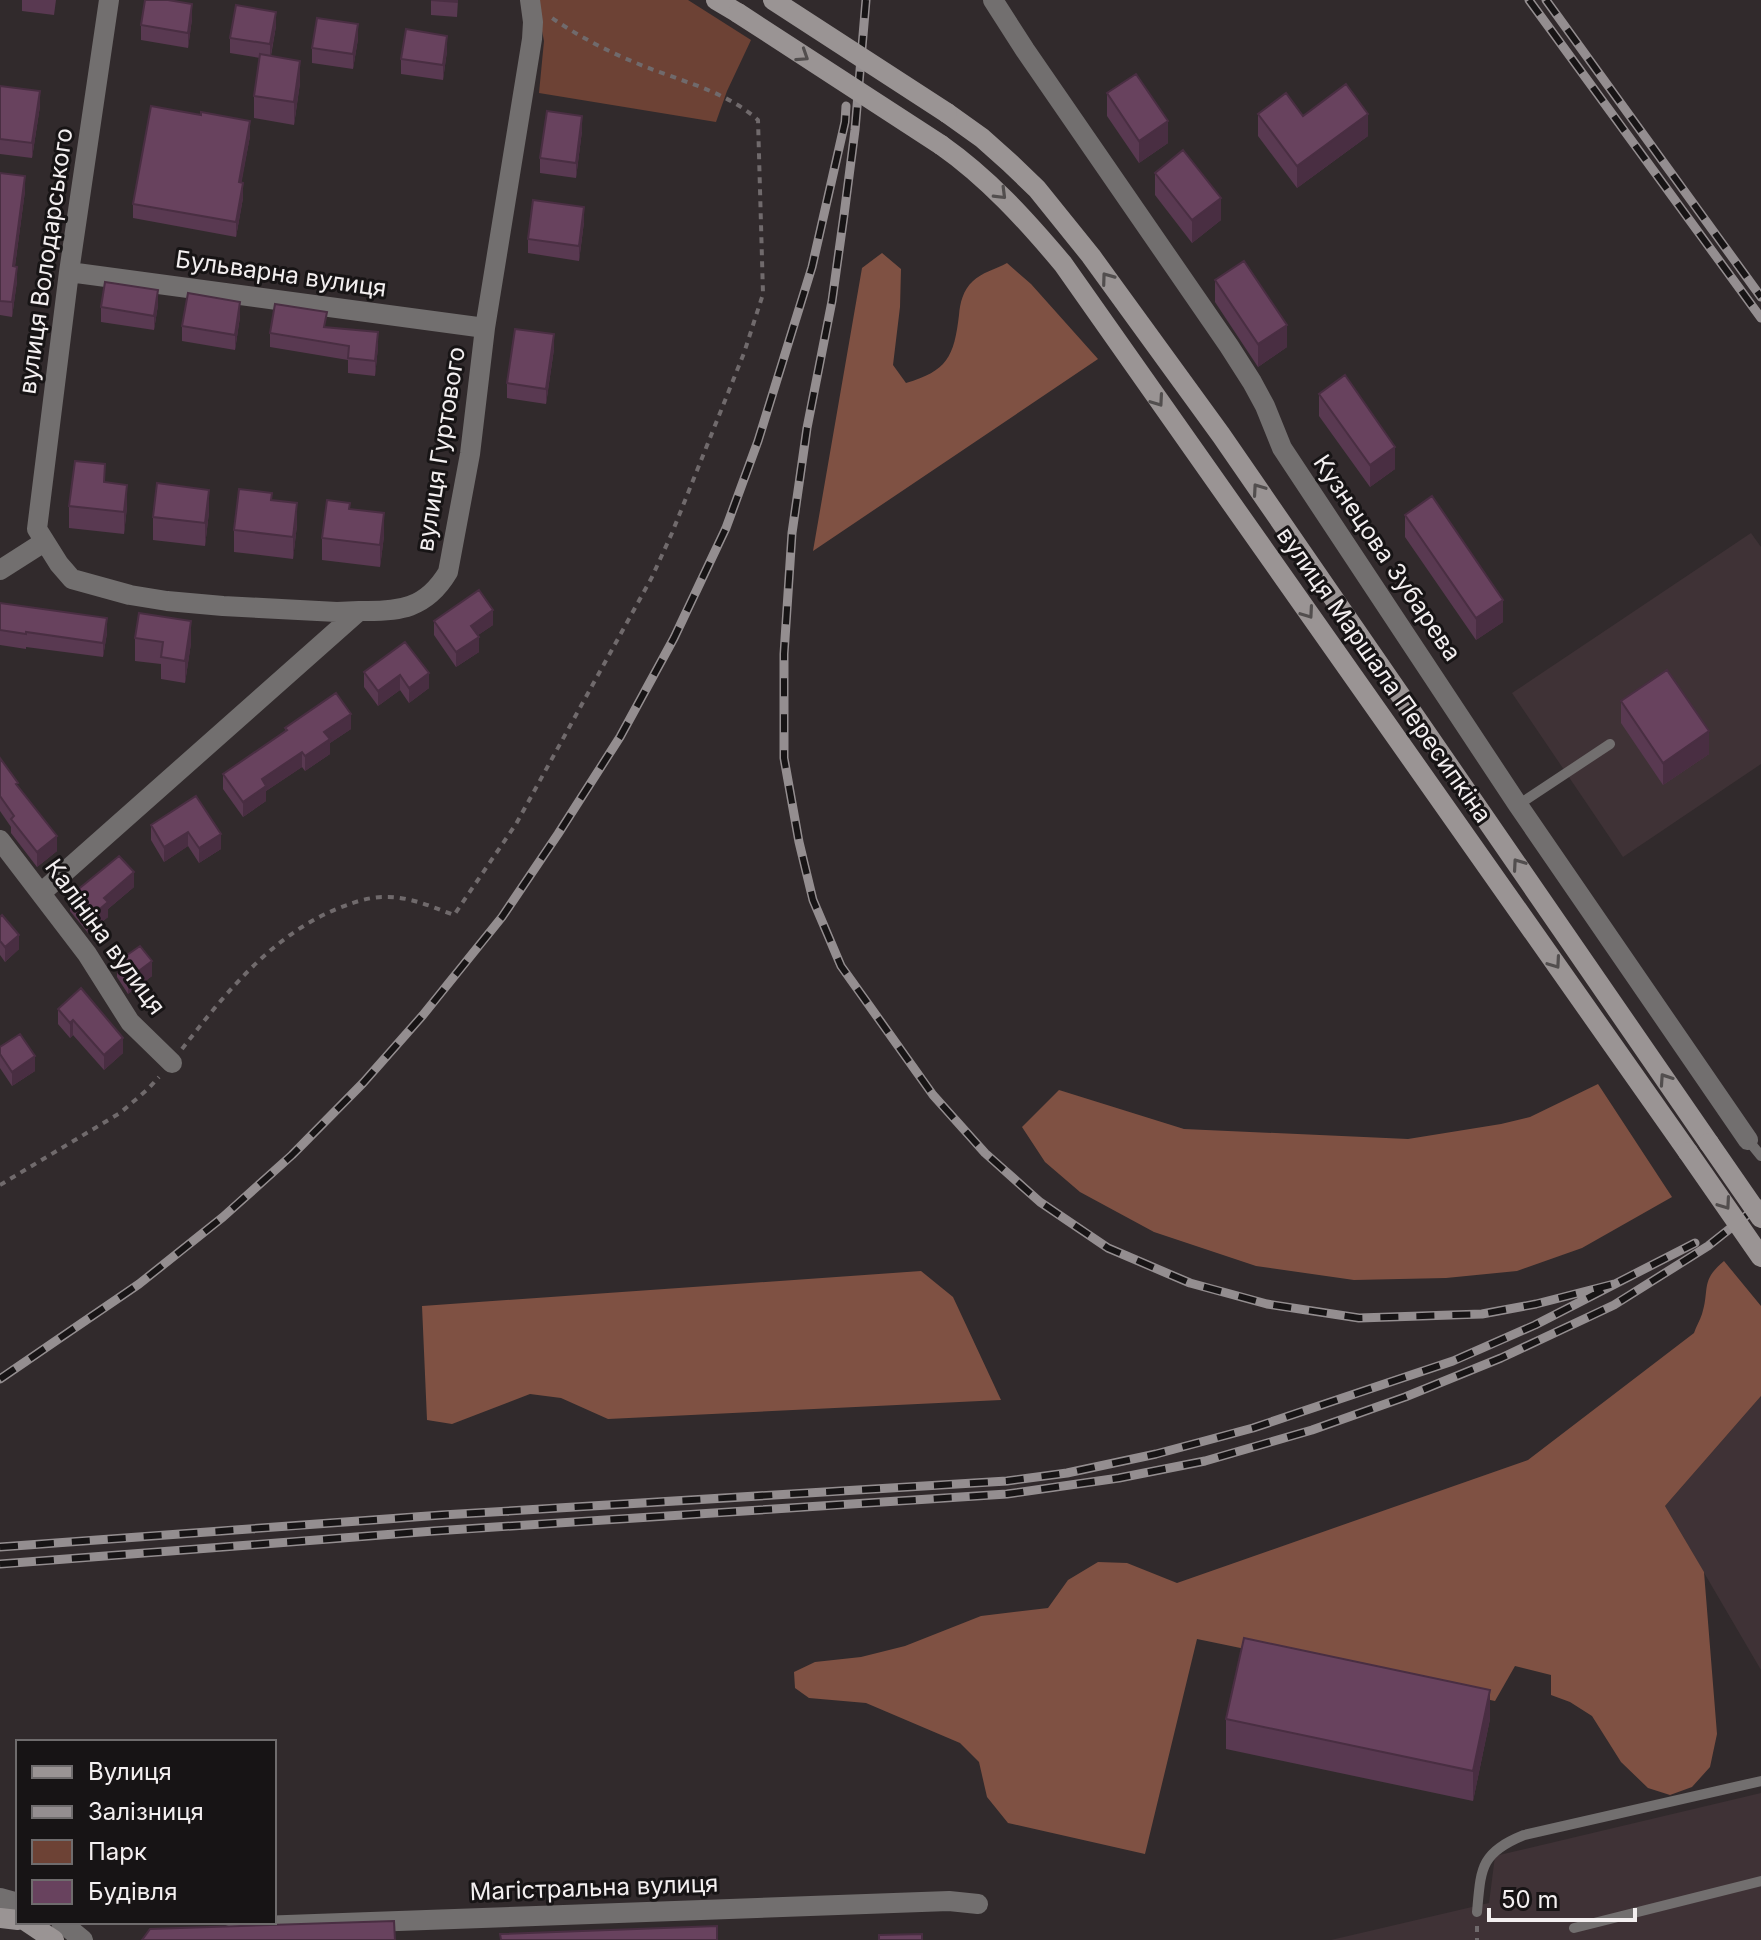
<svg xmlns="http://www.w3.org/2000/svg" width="1761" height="1940" font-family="Inter,sans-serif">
  <rect width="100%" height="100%" fill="#312a2c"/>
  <!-- built -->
  <path fill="#3f3236" d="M1751 533 1761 547V764L1623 857 1512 693Z
    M1761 1396V1670L1665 1506Z
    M1761 1793V1940H1331L1489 1903 1495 1856Z"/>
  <!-- green -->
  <path fill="#6d4235" d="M536 0H688L751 40 727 91 716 122 539 93 544 41Z"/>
  <!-- forest -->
  <path fill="#7f5143" d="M882 253 901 269 900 307 893 365 906 383C947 371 954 357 959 315 960 303 963 290 973 281 981 273 996 269 1007 263L1031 284 1098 359 813 551 862 268Z
    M1598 1084 1672 1197 1582 1248 1517 1271 1446 1278 1354 1280 1256 1266 1154 1232 1080 1192 1045 1162 1022 1127 1059 1090 1184 1129 1408 1139 1501 1124 1530 1117Z
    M1724 1261 1761 1306V1396L1665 1506 1704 1572 1717 1734 1710 1767 1692 1787 1670 1795 1648 1788 1621 1762 1592 1716 1570 1702 1551 1695V1675L1515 1666 1495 1701 1197 1639 1145 1854 1008 1823 987 1797 979 1762 960 1743 866 1703 809 1698 795 1688 794 1672 815 1662 861 1657 905 1646 981 1616 1048 1608 1068 1580 1098 1562 1127 1563 1177 1583 1528 1460 1694 1333C1696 1327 1700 1320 1702 1314 1710 1289 1700 1281 1724 1261Z
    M921 1271 953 1297 1001 1400 608 1419 561 1398 530 1394 452 1424 427 1420 422 1306Z"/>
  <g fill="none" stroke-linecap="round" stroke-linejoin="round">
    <!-- path -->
    <path stroke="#706a6c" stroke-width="4" stroke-dasharray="6 6" stroke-linecap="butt" d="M182 1049C227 991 276 930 347 905 358 901 371 897 383 897 408 896 430 906 454 915L516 824 652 577 672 533 744 353 763 294 758 120C727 92 684 82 646 67 613 54 581 38 552 18
      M0 1185 120 1113 148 1089 159 1077
      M1477 1926V1940"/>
    <!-- lane -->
    <path stroke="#726f6f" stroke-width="10" d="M1518 805 1610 744
      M1748 1140 1761 1156
      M1477 1912C1481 1868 1480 1853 1524 1835L1761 1781
      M1574 1928 1761 1881"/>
    <!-- street -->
    <path stroke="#726f6f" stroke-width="20" d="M109 0 69 272 37 529 59 564 72 579 130 595 167 601 223 606 337 612 359 611
      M993 0 1025 50 1229 346 1252 382 1265 406 1282 448 1518 805 1748 1140
      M69 272 485 328
      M0 570 44 542
      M0 840 87 954 130 1022 172 1063
      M41 893 359 611C399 612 426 609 448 572L470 454 485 328 532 39 533 22 530 0
      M0 1898 18 1903
      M61 1922 83 1940
      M214 1940 259 1926 949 1901 978 1904"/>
    <!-- secondary -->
    <path stroke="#9a9494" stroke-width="20" d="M716 0 738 13
      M947 113 982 138 1010 163 1037 189 1091 256 1221 435 1709 1143
      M941 145C988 178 1026 220 1063 264L1688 1152
      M0 1918 18 1920
      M27 1922 54 1940"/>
    <defs>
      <path id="rail" d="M866 0 855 130 844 215 832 301 807 428 792 533 784 654V758L799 842 813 900 841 966 933 1095 985 1153 1040 1202 1108 1248 1190 1283 1267 1304 1359 1318 1482 1314 1536 1304 1614 1284
        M1529 0 1761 318
        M1546 0 1761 297
        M0 1379 139 1284 223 1217 292 1155 363 1083 423 1015 502 917 558 834 620 737 674 638 726 528 758 441 812 267 845 122 846 106
        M0 1547 442 1515 1007 1481 1067 1473 1156 1454 1253 1428 1453 1361 1535 1325 1695 1243
        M0 1564 434 1531 1007 1494 1119 1478 1205 1461 1312 1430 1405 1397 1501 1358 1614 1305 1708 1246 1761 1204"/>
    </defs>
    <!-- rail casing -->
    <use href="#rail" stroke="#948e90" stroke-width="9"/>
    <!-- rail -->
    <use href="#rail" stroke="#171415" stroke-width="6" stroke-dasharray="18" stroke-linecap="butt"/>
    <!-- secondary-bridge -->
    <path stroke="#9a9494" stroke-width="20" d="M773 0 947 113
      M738 13 941 145
      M1709 1143 1761 1218
      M1688 1152 1761 1257"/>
  </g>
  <!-- wall -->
  <path fill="#593951" d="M22 0H56L54 15 22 11Z
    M431 0H458L457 17 431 15Z
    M192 19 188 48 141 40V25Z
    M276 26 271 56 300 83 294 125 254 118V96L260 58 230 53V38Z
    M358 39 353 69 312 63V48Z
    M447 51 443 80 401 74V59Z
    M0 86 40 106 32 158 0 154Z
    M1107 93 1168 143 1139 163 1107 116Z
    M1258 114 1303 116 1368 136 1297 188 1258 136Z
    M582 131 576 178 540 173V158Z
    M250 136 241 183 243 198 236 237 133 218V204Z
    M0 173 25 191 15 266 17 281 12 317 0 315Z
    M1155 173 1221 220 1192 243 1155 195Z
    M584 222 579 261 528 253V239Z
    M1215 280 1287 347 1258 367 1215 302Z
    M158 305 154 330 101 322V307Z
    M240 317 235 350 182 341V326Z
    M327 327 378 347 375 376 348 373V360L270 347V333Z
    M554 349 546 404 507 398V383Z
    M1319 394 1395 469 1370 487 1319 416Z
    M69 506 127 507 124 534 69 528Z
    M350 510 384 536 380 567 322 560V538Z
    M209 512 205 546 153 540V517Z
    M1405 515 1503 622 1476 640 1405 537Z
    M297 525 293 559 234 552V530Z
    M0 603 107 633 103 657 26 647V649L0 645Z
    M434 621 493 625 478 635 479 652 456 667 434 635Z
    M135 638 191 643 185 683 161 679V664L135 661Z
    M405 642 429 688 409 703 400 690 378 706 364 687V672Z
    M1621 701 1709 754 1663 785 1621 723Z
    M285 728 351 729 330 743V754L305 771 302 767 266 791V801L243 817 223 789V774L285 731Z
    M0 758 57 851 37 867 11 833V827L0 811Z
    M196 796 221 849 199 863 188 846 164 862 151 840V825Z
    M134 887 108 909V917L88 933 70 911V896Z
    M0 917 19 949 5 962 0 955Z
    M117 962 152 976 128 994 117 977Z
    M58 1009 123 1053 104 1070 73 1035 70 1038 58 1024Z
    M0 1047 35 1071 12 1086 0 1068Z
    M1226 1719H1490L1473 1801 1226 1749Z"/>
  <!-- shaded-wall -->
  <path fill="#492e42" d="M192 4V19L188 48V33Z
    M276 12V26L270 59V44Z
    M358 24V39L353 69V54Z
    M447 36V51L443 80V65Z
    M300 61V83L294 125V102Z
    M40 91V106L32 158V143Z
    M1368 114V136L1297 188V166Z
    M582 116V131L576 178V163Z
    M250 121V136L239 197V182Z
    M1168 121V143L1139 163V141Z
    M25 176V191L13 281V266Z
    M243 183V198L236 237V222Z
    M1221 198V220L1192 243V220Z
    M584 207V222L579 261V246Z
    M17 267V281L12 317V302Z
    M158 290V305L154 330V316Z
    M240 302V317L235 350V335Z
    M1287 325V347L1258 367V344Z
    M378 332V347L375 376V361Z
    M554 334V349L546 404V389Z
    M1395 447V469L1370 487V465Z
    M127 485V507L124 534V512Z
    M209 490V512L205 546V523Z
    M297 503V525L293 559V537Z
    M384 513V536L380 567V545Z
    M1503 600V622L1476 640V618Z
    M493 610V625L471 640V626Z
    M107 618V633L103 657V643Z
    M191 621V643L185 683V661Z
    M479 637V652L456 667V652Z
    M429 673V688L409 703V688Z
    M400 675V690L378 706V691Z
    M351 714V729L330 743V754L305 771V756L324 732Z
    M1709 731V754L1663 785V763Z
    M302 752V767L266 791V801L243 817V802L262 779Z
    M188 832V846L164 862V847Z
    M221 834V849L199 863V848Z
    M57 836V851L37 867V852Z
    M134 872V887L108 909V917L88 933V919L104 898Z
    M19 935V949L5 962V947Z
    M152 961V976L128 994V979Z
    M73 1020V1035L70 1038V1023Z
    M123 1038V1053L104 1070V1055Z
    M35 1056V1071L12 1086V1072Z
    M1490 1690V1719L1473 1801V1771Z"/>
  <!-- building -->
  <path fill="#68425e" stroke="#492e42" stroke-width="2" d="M145 0H168L192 4 188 33 141 25Z
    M431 0H457V2Z
    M236 5 276 12 270 44 230 38Z
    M317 18 358 24 353 54 312 48Z
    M406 29 447 36 443 65 401 59Z
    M260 54 300 61 294 102 254 96Z
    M1136 74 1168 121 1139 141 1107 93Z
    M1346 84 1368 114 1297 166 1258 114 1286 93 1303 116Z
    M0 86 40 91 32 143 0 139Z
    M151 106 201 115V112L250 121 239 182 243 183 236 222 133 204Z
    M547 111 582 116 576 163 540 158Z
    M1183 150 1221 198 1192 220 1155 173Z
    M0 173 25 176 13 266 17 267 12 302 0 301Z
    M533 200 584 207 579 246 528 239Z
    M1244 261 1287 325 1258 344 1215 280Z
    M105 282 158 290 154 316 101 307Z
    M188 293 240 302 235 335 182 326Z
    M275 304 327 312 324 327 378 332 375 361 348 358 349 346 270 333Z
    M515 329 554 334 546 389 507 383Z
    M1345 375 1395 447 1370 465 1319 394Z
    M75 461 105 464 104 482 127 485 124 512 69 506Z
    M157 483 209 490 205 523 153 517Z
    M239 489 272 493 271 500 297 503 293 537 234 530Z
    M1432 496 1503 600 1476 618 1405 515Z
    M327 500 350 503 349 509 384 513 380 545 322 538Z
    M479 590 493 610 471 626 479 637 456 652 434 621Z
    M0 603 107 618 103 643 26 632V634L0 630Z
    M139 613 191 621 185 661 161 657 163 642 135 638Z
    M405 642 429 673 409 688 400 675 378 691 364 672Z
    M1667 670 1709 731 1663 763 1621 701Z
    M336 693 351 714 324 732 330 739 305 756 302 752 262 779 266 786 243 802 223 774 287 730 285 728Z
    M0 758 18 783 16 784 57 836 37 852 11 819 14 816 0 796Z
    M196 796 221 834 199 848 188 832 164 847 151 825Z
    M119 856 134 872 104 898 108 902 88 919 70 896Z
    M2 915 19 935 5 947 0 941V917Z
    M140 946 152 961 128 979 117 962Z
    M81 988 123 1038 104 1055 73 1020 70 1023 58 1009Z
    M20 1034 35 1056 12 1072 0 1054V1047Z
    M1244 1638 1490 1690 1473 1771 1226 1719Z
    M394 1921 395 1940H142L150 1929Z
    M717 1926V1940H501L500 1934Z
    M922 1934V1940H879V1935Z"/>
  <!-- one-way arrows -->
  <defs><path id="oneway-chevron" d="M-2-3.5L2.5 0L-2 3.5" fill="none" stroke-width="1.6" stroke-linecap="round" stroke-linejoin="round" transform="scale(2)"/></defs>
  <g stroke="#524e4e">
    <use href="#oneway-chevron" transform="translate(803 56) rotate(33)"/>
    <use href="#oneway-chevron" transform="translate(1001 194) rotate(45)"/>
    <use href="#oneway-chevron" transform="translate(1107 278) rotate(-126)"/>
    <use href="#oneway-chevron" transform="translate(1158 401) rotate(55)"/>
    <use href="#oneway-chevron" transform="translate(1258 489) rotate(-125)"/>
    <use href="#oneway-chevron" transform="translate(1308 613) rotate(55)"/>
    <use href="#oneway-chevron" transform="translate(1518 864) rotate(-125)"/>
    <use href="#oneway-chevron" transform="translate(1555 963) rotate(55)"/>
    <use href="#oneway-chevron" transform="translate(1665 1079) rotate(-124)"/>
    <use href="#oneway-chevron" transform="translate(1725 1204) rotate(55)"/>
  </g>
  <g text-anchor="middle" stroke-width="6" stroke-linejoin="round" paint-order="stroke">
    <!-- street labels -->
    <g font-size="24" fill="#f3eff0" stroke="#171415">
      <text transform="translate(46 261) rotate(-82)" y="8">вулиця Володарського</text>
      <text transform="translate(281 274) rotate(8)" y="8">Бульварна вулиця</text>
      <text transform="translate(441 449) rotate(-81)" y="8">вулиця Гуртового</text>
      <text transform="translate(1387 558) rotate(56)" y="8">Кузнецова Зубарева</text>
      <text transform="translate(1384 675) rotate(55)" y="8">вулиця Маршала Пересипкіна</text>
      <text transform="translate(105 937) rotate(54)" y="8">Калініна вулиця</text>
      <text transform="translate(594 1888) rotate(-2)" y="8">Магістральна вулиця</text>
    </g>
  </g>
  <!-- legend -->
  <rect x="16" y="1740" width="260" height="184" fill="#171415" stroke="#6f6c6d" stroke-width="2"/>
  <rect x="32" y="1766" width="40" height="12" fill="#9a9494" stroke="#6f6c6d" stroke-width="2"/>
  <text x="88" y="1780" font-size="24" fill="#f3eff0">Вулиця</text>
  <rect x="32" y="1806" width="40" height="12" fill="#948e90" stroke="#6f6c6d" stroke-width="2"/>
  <text x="88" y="1820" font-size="24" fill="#f3eff0">Залізниця</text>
  <rect x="32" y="1840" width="40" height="24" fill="#6d4235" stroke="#6f6c6d" stroke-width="2"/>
  <text x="88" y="1860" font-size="24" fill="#f3eff0">Парк</text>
  <rect x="32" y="1880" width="40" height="24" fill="#68425e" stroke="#6f6c6d" stroke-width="2"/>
  <text x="88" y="1900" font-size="24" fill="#f3eff0">Будівля</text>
  <!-- scale -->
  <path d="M1489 1908v12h146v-12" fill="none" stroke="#f3eff0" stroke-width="4"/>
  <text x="1501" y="1908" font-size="24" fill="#f3eff0" stroke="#171415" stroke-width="6" paint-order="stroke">50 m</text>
</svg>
